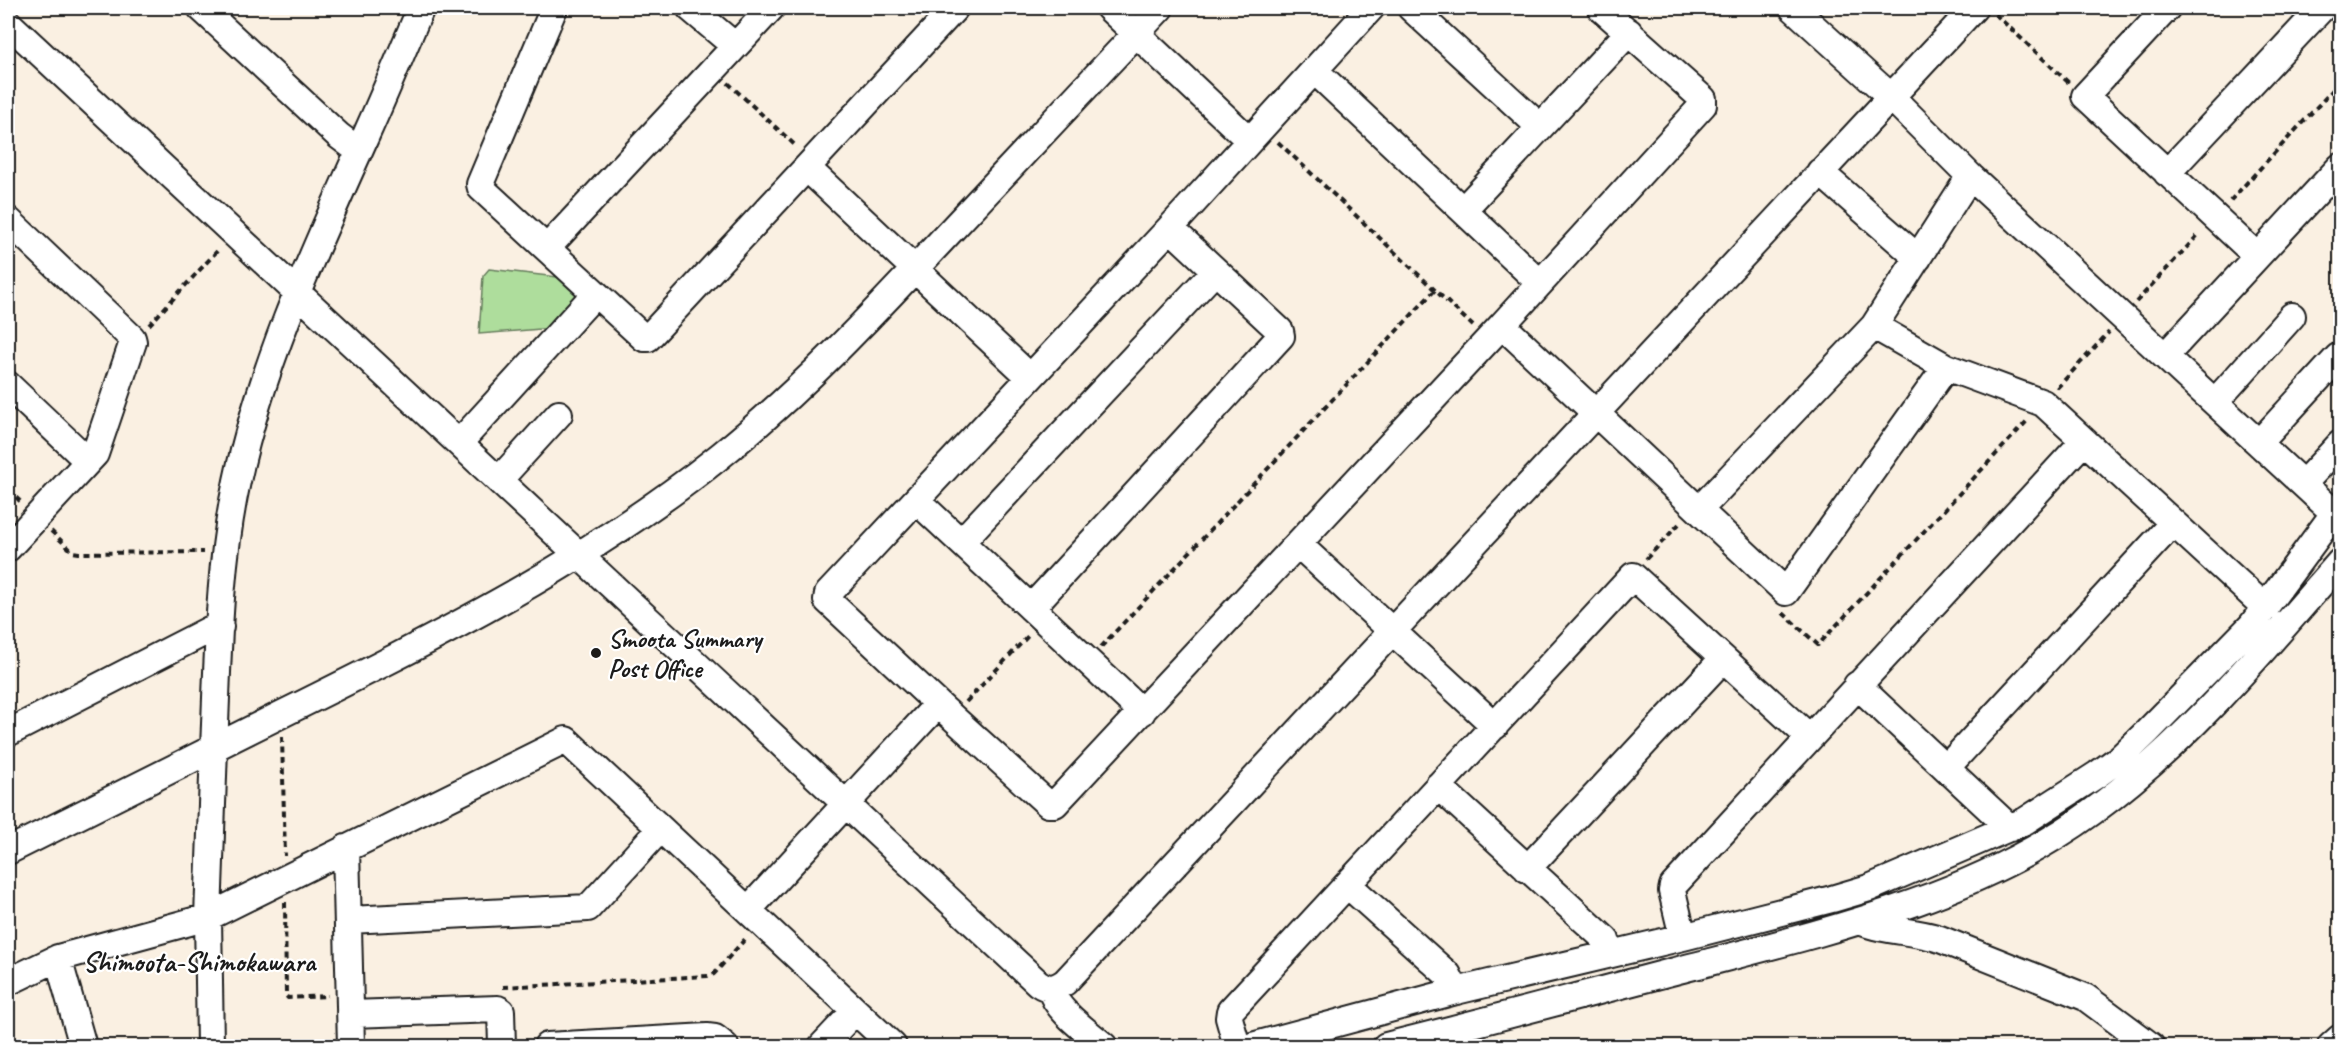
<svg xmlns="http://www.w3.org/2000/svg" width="2348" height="1054" font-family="Caveat,sans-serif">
  <rect width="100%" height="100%" fill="#faf0e2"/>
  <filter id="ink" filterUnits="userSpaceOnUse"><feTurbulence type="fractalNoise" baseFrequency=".0167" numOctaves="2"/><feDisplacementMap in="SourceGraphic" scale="12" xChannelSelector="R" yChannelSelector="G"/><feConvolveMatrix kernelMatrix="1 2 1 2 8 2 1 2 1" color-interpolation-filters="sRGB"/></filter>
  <g filter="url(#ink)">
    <!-- green -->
    <path fill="#aedd9c" stroke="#657c5c" stroke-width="1.5" d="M489 269 566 278 579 289 580 298 553 328 479 334 483 276Z"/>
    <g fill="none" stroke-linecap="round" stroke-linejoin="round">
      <defs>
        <path id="minor" d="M201 8 339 136 359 151
          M554 8 480 184 481 188 644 338H648L955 8
          M690 8 735 46
          M1109 8 1249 140
          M1411 8 1540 127
          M1601 8 1703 99V105L1502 325 1786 592 1946 367
          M2167 8 2085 96 2257 256
          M8 23 1038 983C1048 990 1055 989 1065 982L1974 8
          M1314 70 1540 283
          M807 168 1030 377
          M1820 172 1918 258
          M2167 173 2322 8
          M1463 210 1629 32
          M8 220 132 338 133 342 95 454 8 548
          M547 248 771 8
          M1874 326 1946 367 2043 403 2266 608
          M2165 356 2340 167
          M8 385 88 461
          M2215 402 2292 316
          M459 443 595 294
          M2259 443 2338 357
          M499 480 559 414
          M2303 484 2340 444
          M916 500 1142 712
          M1699 510 1874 326 1970 176
          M961 542 1215 271
          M1298 544 1495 726
          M1031 608 1281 336 1280 331 1170 228
          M1857 685 2010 828
          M938 704 1048 804H1055L1502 325
          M8 733 209 630 220 627
          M1947 767 2173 523
          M1438 786 1606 940 1609 954
          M346 848 351 1046
          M8 851 214 748C218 660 218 568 237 481 263 359 316 247 367 133 386 91 403 49 421 8
          M1527 869 1722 660
          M1348 885 1448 975 1456 991
          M748 910 938 704 827 600 828 594 1170 228 1371 8
          M349 920 588 908 660 829
          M1860 921C1885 932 1914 930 1940 939L2085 997 2151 1046
          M1683 937 1672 891 1673 886 2084 441
          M58 958 83 1046
          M8 982 58 958 208 917 566 740 893 1046
          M1051 989C1055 1010 1088 1032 1104 1046
          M351 1014 498 1009 501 1011 502 1046
          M210 1046 208 917 214 748C389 660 565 580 720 456 801 391 872 315 943 239 1015 162 1088 85 1160 8
          M547 1046 707 1037 715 1038 725 1046
          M822 1046 855 1011
          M1237 1046 1229 1018 1230 1011 1633 576 1809 737
          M1252 1046 1456 991 1683 937 1832 899 1869 888 2025 821 2098 774 2120 758 2147 732 2252 625 2333 515 2331 510 1970 176 1890 96 1793 8
          M1386 1046C1483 1022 1579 996 1675 971 1816 934 1972 900 2092 812 2187 743 2263 650 2340 562
          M2331 1046 2340 1038"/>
      </defs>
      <!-- minor casing -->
      <use href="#minor" stroke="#1c1c1c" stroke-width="30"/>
      <!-- path -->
      <path stroke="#1c1c1c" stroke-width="4" stroke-dasharray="6 4.5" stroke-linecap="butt" d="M1995 14 2069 83
        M728 83 797 147
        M1278 142 1473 326
        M2230 201 2340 82
        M2136 302 2200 233
        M149 325 219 249
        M2057 388 2109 332
        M8 490 22 503
        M51 531 73 552 79 553 203 552
        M1646 559 1680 523
        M1783 613 1818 645 2028 420
        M1101 647 1435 290
        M966 702 1029 635
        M282 737 285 856
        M285 902 286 996 288 998 328 996
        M503 987 708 976 714 974 746 938"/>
      <!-- minor -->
      <use href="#minor" stroke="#fff" stroke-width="26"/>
    </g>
  </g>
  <!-- markers -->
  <circle fill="#1c1c1c" stroke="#fff" stroke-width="2" cx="596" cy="653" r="6"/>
  <g text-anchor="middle" stroke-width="4.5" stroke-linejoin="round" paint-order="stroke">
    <!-- poi labels -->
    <g font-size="26" font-weight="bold" fill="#1c1c1c" stroke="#fff" text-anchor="start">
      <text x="608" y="647">Smoota Summary<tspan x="608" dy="30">Post Office</tspan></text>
    </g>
    <!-- quarter labels -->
    <g font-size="28" font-weight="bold" fill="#1c1c1c" stroke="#fff">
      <text x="199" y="971">Shimoota-Shimokawara</text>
    </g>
  </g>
  <!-- margin -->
  <rect width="2348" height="1054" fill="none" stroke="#fff" stroke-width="30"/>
  <rect x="15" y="15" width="2318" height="1024" fill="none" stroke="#1c1c1c" stroke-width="2" filter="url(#ink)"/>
</svg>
